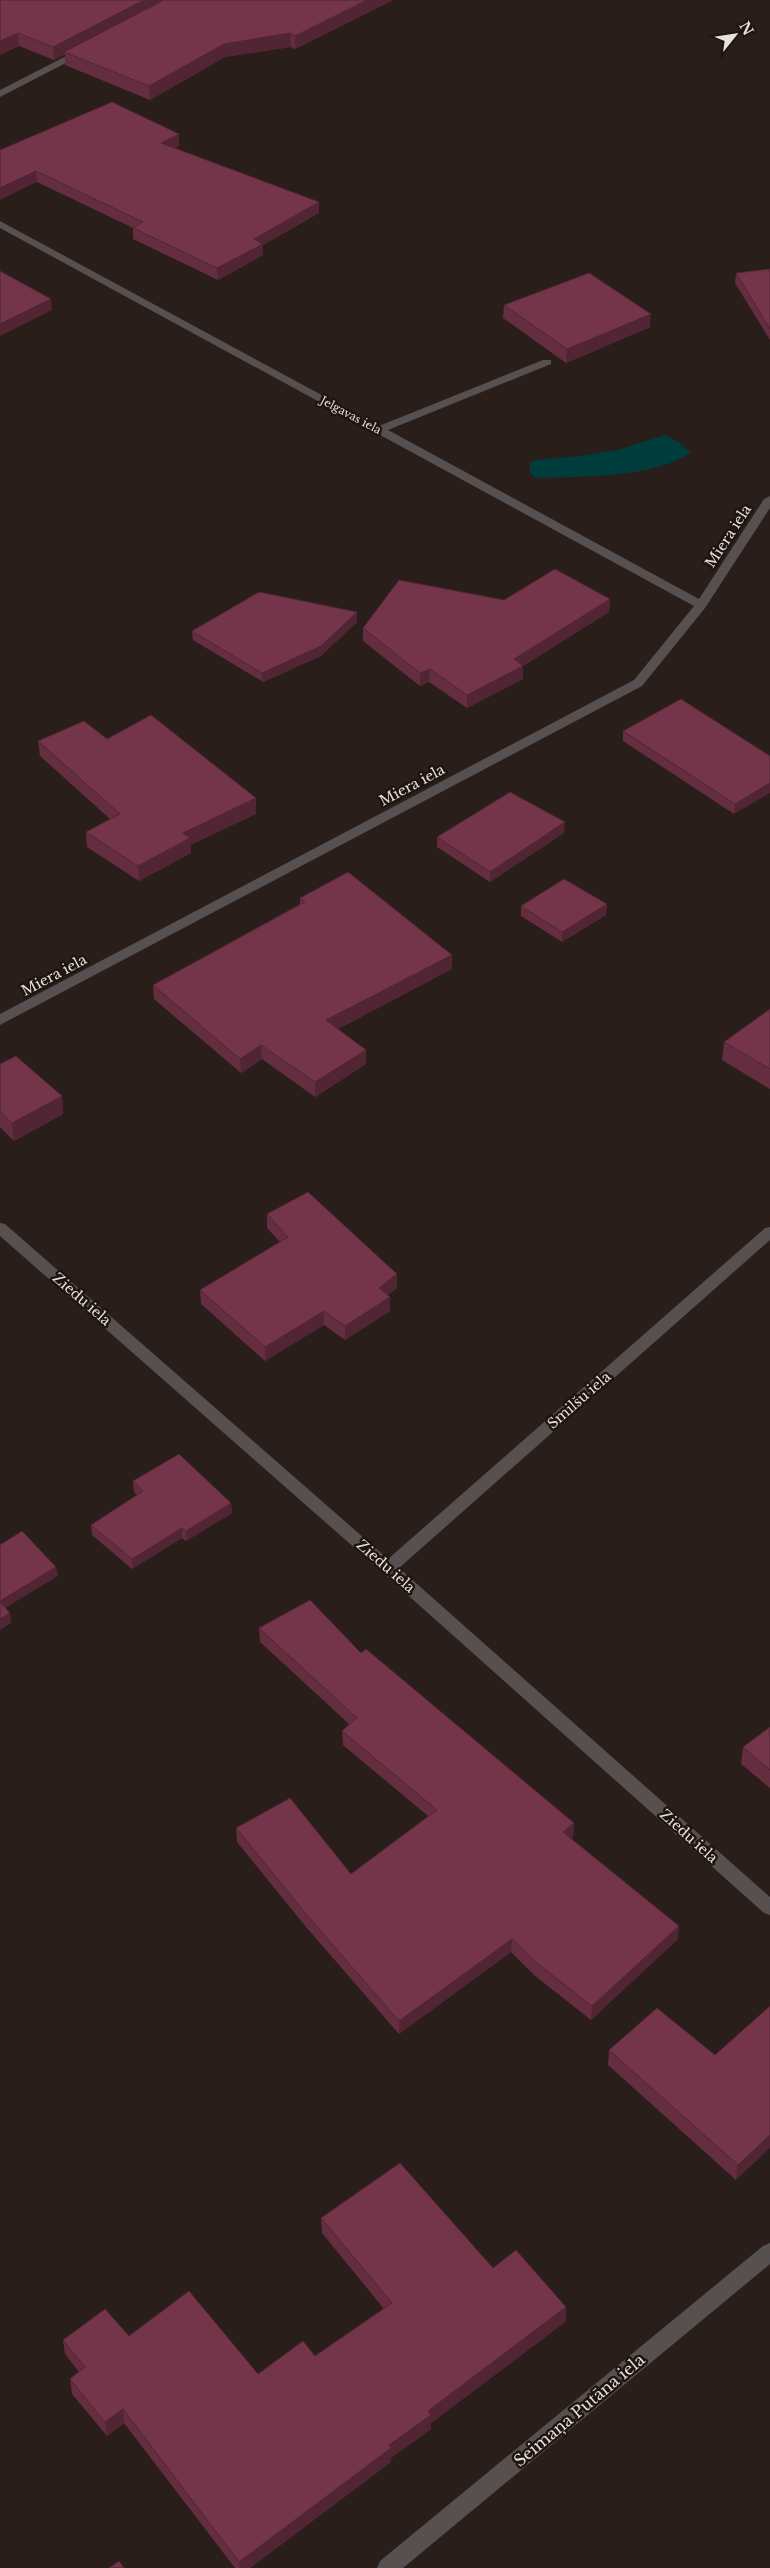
<svg xmlns="http://www.w3.org/2000/svg" width="770" height="2568" font-family="'Libre Baskerville',serif">
  <rect width="100%" height="100%" fill="#291e19"/>
  <!-- water -->
  <path fill="#003c3c" d="M665 435 679 442 691 453C648 479 584 476 535 478L530 472V463L535 460 581 456 617 450Z"/>
  <g fill="none" stroke-linecap="round" stroke-linejoin="round">
    <!-- street -->
    <path fill="#575051" fill-rule="evenodd" d="M82 48 87 51 85 53 0 97V90Z
      M0 221 379 426 543 360H551V364L388 430 699 599 764 499 770 496V508L705 608 642 686 0 1025V1014L634 680 694 606 0 228Z
      M0 1223 5 1224 388 1559 765 1228 770 1227V1240L399 1568 770 1897V1915L764 1913 382 1572 0 1236Z
      M770 2243V2264L403 2568H377L380 2561 763 2246Z"/>
  </g>
  <!-- wall -->
  <path fill="#642e40" d="M0 0H393L295 49 291 47 225 57 150 100 65 65V54L54 60 19 46 0 55Z
    M179 134V146L174 148 319 202V213L263 245V255L218 280 133 239V228L37 182 0 150Z
    M770 269V340L735 283 736 273Z
    M504 305 650 327 566 363 503 318Z
    M610 599 609 612 523 666V679L467 708 429 682 420 686 363 641V628L504 600Z
    M357 622 321 656 263 682 193 640 192 631Z
    M623 731 770 756 734 814 623 741Z
    M107 739 256 798V814L190 845 191 853 139 881 87 847 86 832 110 819 40 756 38 741Z
    M564 833 490 882 437 847V837Z
    M300 898 452 969 338 1029 366 1064 315 1097 262 1059 241 1073 154 999 153 985 300 904Z
    M607 904 606 915 562 942 521 916V906Z
    M770 1009V1089L722 1060 724 1042Z
    M0 1064 62 1096 63 1114 14 1141 0 1127Z
    M267 1214 397 1274V1288L388 1295 390 1311 345 1340 324 1325 265 1361 201 1304 200 1290 280 1242 267 1228Z
    M133 1481 231 1503 232 1513 186 1541 182 1538 132 1569 92 1535 91 1525 137 1495 134 1492Z
    M259 1628 361 1653 574 1823 573 1837 571 1839 678 1939 591 2020 534 1975 511 1952 399 2034 306 1927 237 1842 236 1828 351 1874 428 1816 343 1745 342 1731 349 1724 260 1642Z
    M770 1727V1788L741 1764 743 1747Z
    M770 2006 736 2180 608 2065 609 2050 715 2055Z
    M321 2218 493 2268 566 2307 565 2322 431 2423V2429L391 2458V2462L250 2568H235L124 2423 107 2436 72 2394 70 2379 79 2372 65 2354 63 2340 129 2336 258 2374 315 2356 384 2309 322 2233Z"/>
  <!-- shaded-wall -->
  <path fill="#512534" d="M144 0H170L64 52 65 54 54 60 53 47Z
    M367 0H393L295 49V36Z
    M18 33 19 46 0 55V41Z
    M290 33 291 47 225 57 150 100 149 86 224 44Z
    M179 134V146L161 154V143Z
    M36 171 37 182 0 200V188Z
    M319 202V213L263 245V255L218 280 217 268 254 239Z
    M51 299 52 310 0 336V324Z
    M651 314 650 327 566 363 567 349Z
    M610 599 609 612 523 666V679L467 708V695L514 659Z
    M357 612V622L321 656 263 682 262 673Z
    M430 669 429 682 420 686V673Z
    M770 783V793L734 814 735 804Z
    M256 798V814L190 845 191 853 139 881 138 866 183 833Z
    M565 822 564 833 490 882V872Z
    M607 904 606 915 562 942V932Z
    M452 955V969L326 1035V1020Z
    M261 1045 262 1059 241 1073 240 1059Z
    M366 1050V1064L315 1097V1082Z
    M62 1096 63 1114 14 1141 12 1123Z
    M397 1274V1288L379 1302V1288Z
    M390 1297V1311L345 1340V1326Z
    M324 1311V1325L265 1361V1347Z
    M231 1503 232 1513 186 1541V1531Z
    M182 1528V1538L132 1569V1559Z
    M56 1567 58 1576 0 1611V1601Z
    M10 1613 11 1623 0 1630V1619Z
    M574 1823 573 1837 562 1846 563 1832Z
    M679 1926 678 1939 591 2020 592 2006Z
    M512 1939 511 1952 399 2034V2021Z
    M770 2135V2148L736 2180 738 2165Z
    M566 2307 565 2322 431 2423V2429L391 2458V2462L250 2568H240L239 2562 389 2445 428 2411Z
    M123 2409 124 2423 107 2436 105 2422Z"/>
  <!-- building -->
  <path fill="#74354b" stroke="#512534" d="M0 0H144L53 47 18 33 0 41Z
    M164 0H367L295 36 290 33 224 44 149 86 64 52Z
    M112 102 179 134 161 143 319 202 254 239 263 244 217 268 133 228 143 222 36 171 0 188V150Z
    M770 269V329L736 273Z
    M0 271 51 299 0 324Z
    M589 273 651 314 567 349 504 305Z
    M555 569 610 599 514 659 523 666 467 695 430 669 420 673 363 628 399 580 504 600Z
    M259 592 357 612 321 646 262 673 192 631Z
    M681 699 770 756V783L735 804 623 731Z
    M151 715 256 798 183 833 190 838 138 866 86 832 120 814 38 741 84 721 107 739Z
    M510 792 565 822 490 872 437 837Z
    M348 872 452 955 326 1020 366 1050 315 1082 261 1045 240 1059 153 985 305 902 300 898Z
    M564 879 607 904 562 932 521 906Z
    M770 1009V1069L724 1042Z
    M16 1056 62 1096 12 1123 0 1111V1064Z
    M308 1192 397 1274 379 1288 390 1297 345 1326 324 1311 265 1347 200 1290 288 1237 267 1214Z
    M179 1454 231 1503 186 1531 182 1528 132 1559 91 1525 143 1491 133 1481Z
    M22 1531 56 1567 0 1601V1545Z
    M310 1600 361 1653 366 1649 574 1823 563 1832 679 1926 592 2006 534 1961 512 1939 399 2021 306 1914 236 1828 290 1798 351 1874 437 1810 342 1731 357 1718 259 1628Z
    M0 1602 10 1613 0 1619Z
    M770 1727V1770L743 1747Z
    M770 2006V2135L738 2165 609 2050 657 2008 715 2055Z
    M400 2163 493 2268 516 2250 566 2307 428 2411 431 2415 389 2445 391 2448 239 2562 123 2409 105 2422 70 2379 85 2367 63 2340 105 2309 129 2336 189 2291 258 2374 303 2341 315 2356 392 2303 321 2218Z
    M119 2561 124 2568H109Z"/>
  <g text-anchor="middle" stroke-width="5" stroke-linejoin="round" paint-order="stroke">
    <!-- far-street labels -->
    <g font-size="11" fill="#e8e0dd" stroke="#1f1510">
      <text transform="translate(351 415) rotate(28)" y="4">Jelgavas iela</text>
    </g>
    <!-- street labels -->
    <g font-size="14" fill="#e8e0dd" stroke="#1f1510">
      <text transform="translate(728 536) rotate(-57)" y="5">Miera iela</text>
      <text transform="translate(412 785) rotate(-28)" y="5">Miera iela</text>
      <text transform="translate(54 975) rotate(-28)" y="5">Miera iela</text>
      <text transform="translate(82 1299) rotate(41)" y="5">Ziedu iela</text>
      <text transform="translate(579 1400) rotate(-41)" y="5">Smilšu iela</text>
      <text transform="translate(386 1566) rotate(41)" y="5">Ziedu iela</text>
      <text transform="translate(689 1836) rotate(42)" y="5">Ziedu iela</text>
    </g>
    <!-- near-street labels -->
    <g font-size="16" fill="#e8e0dd" stroke="#1f1510">
      <text transform="translate(579 2410) rotate(-40)" y="6">Seimaņa Putāna iela</text>
    </g>
  </g>
  <!-- north arrow -->
  <g transform="translate(735 35) rotate(60)" stroke="#1f1510" stroke-width="4" paint-order="stroke">
  <path d="M0-4L9 19L0 12L-9 19Z" fill="#e8e0dd"/>
  <text y="-8" font-size="14" font-weight="bold" text-anchor="middle" fill="#e8e0dd">N</text>
  </g>
</svg>
